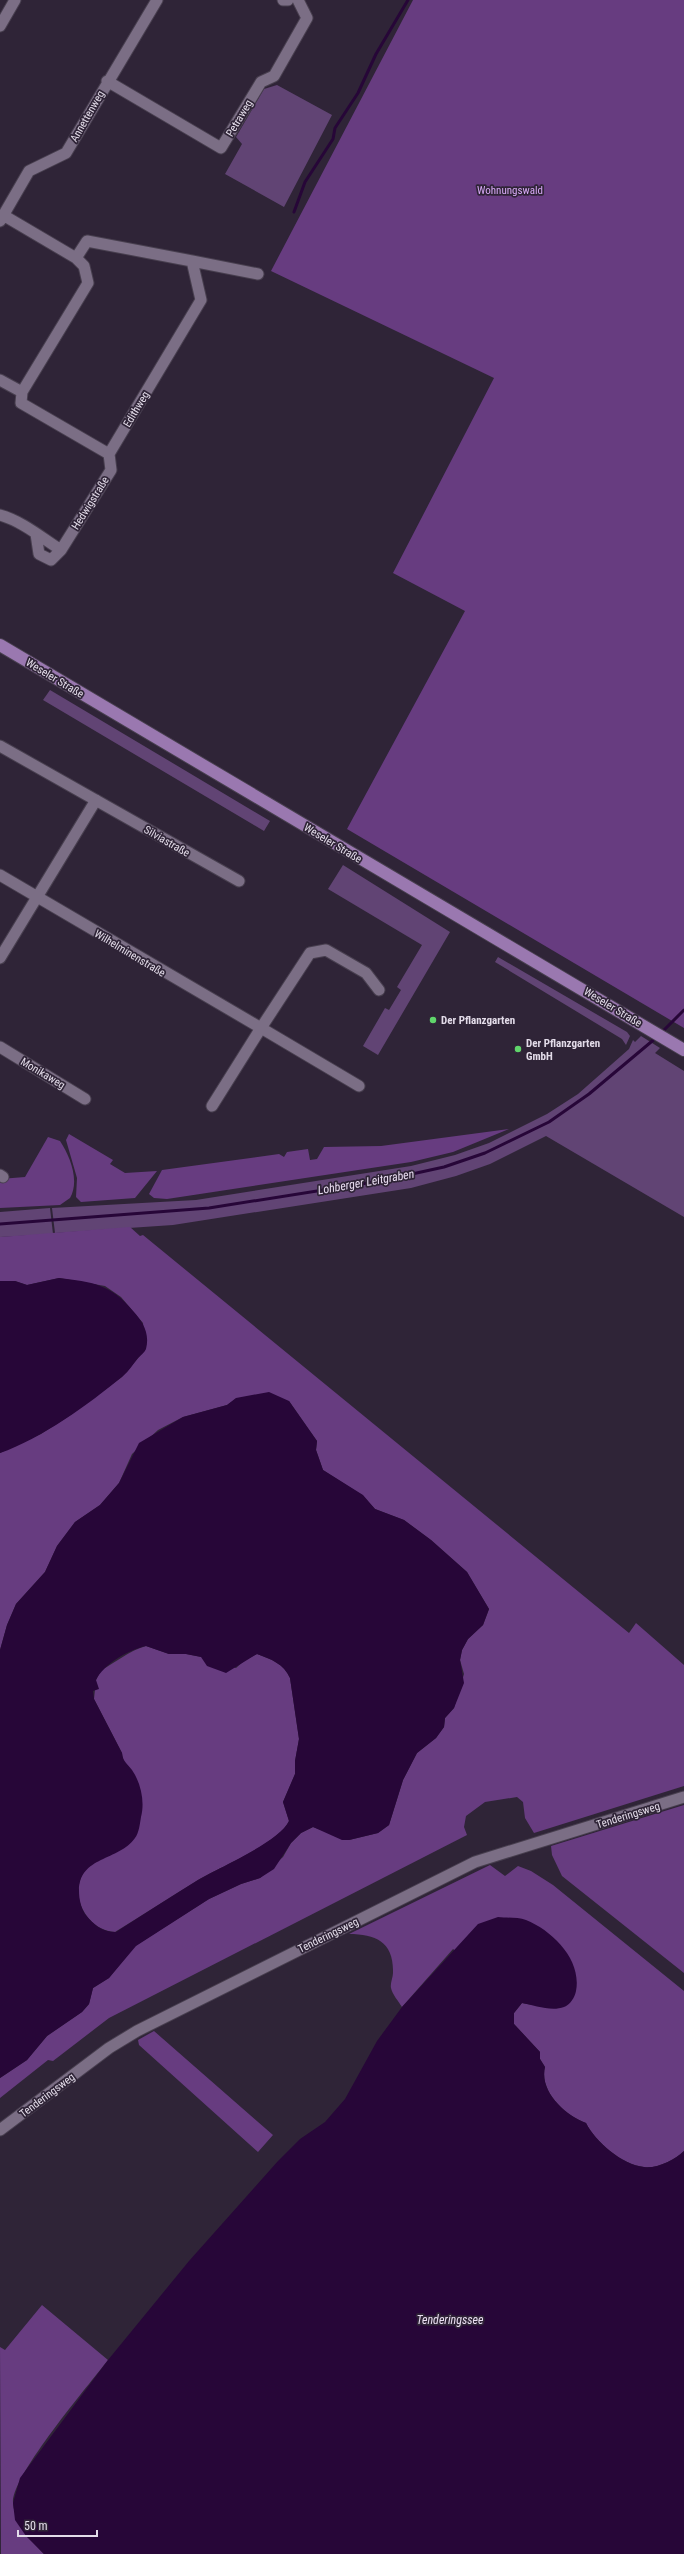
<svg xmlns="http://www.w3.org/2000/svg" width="684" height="2554" font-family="'Roboto Condensed',sans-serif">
  <rect width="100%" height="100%" fill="#2f2437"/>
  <!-- green -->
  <path fill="#614474" d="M277 85 332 115 284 207 225 174 242 144 236 137 264 89Z
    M50 690 270 821 264 831 43 700Z
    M343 865 450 932 378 1055 363 1046 385 1008 389 1010 401 990 397 987 422 945 328 889Z
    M498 957 627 1032 630 1036 626 1045 622 1039 495 962Z
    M641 1036 660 1048 655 1053 684 1071V1217L546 1136 490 1164 456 1176 411 1188 173 1225 55 1233 52 1208 196 1200 411 1166 455 1155 489 1143 547 1114 578 1094 629 1049 633 1040 635 1042Z
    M50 1208 53 1234 0 1237V1212Z"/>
  <!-- forest -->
  <path fill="#673c80" d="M413 0H684V1028L347 829 465 611 393 573 494 378 271 271Z
    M509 1129 453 1152 411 1162 167 1199 154 1198 149 1194 162 1170 279 1154 284 1157 287 1152 308 1149 310 1160 317 1159 324 1147 381 1146Z
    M69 1134 113 1160 110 1164 125 1173 157 1171 135 1198 81 1202 76 1197 77 1178 66 1140Z
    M48 1137 60 1141C70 1156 80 1181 70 1198L60 1205 0 1208V1179L25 1177Z
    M130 1227 140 1236 143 1235 629 1633 636 1623 684 1665V1786L534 1833 525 1818 523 1802 517 1797 485 1802 466 1816 464 1827 467 1835 109 2018 53 2061 48 2060 0 2098V2078L27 2060 47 2036 82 2012 89 2004 93 1988 109 1978 135 1946 209 1899 241 1884 260 1878 283 1857 291 1843 301 1833 313 1827 349 1840 378 1833 389 1825 403 1780 417 1753 436 1738 444 1727 445 1718 454 1708 464 1674 460 1660 462 1650 468 1639 483 1625 489 1609 467 1572 431 1540 404 1520 375 1509 362 1495 323 1470 316 1450 317 1441 289 1401 237 1398 227 1405 183 1417 158 1430 132 1454 119 1483 100 1505 75 1522 57 1546 45 1572 16 1604 7 1625 0 1650V1453L41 1434 72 1414 122 1377 145 1350 143 1323 121 1297 105 1286 59 1278 27 1285 15 1281H0V1237Z
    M146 1646 169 1654H186L202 1657 236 1668 245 1660 257 1654C271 1659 284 1664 290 1678L299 1739 295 1761V1774L283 1802 289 1821C279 1843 220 1867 198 1880 170 1897 143 1915 115 1932 88 1931 68 1896 84 1872 91 1861 107 1857 118 1851L132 1771 123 1761 122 1753 94 1699 96 1680 101 1670C117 1662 128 1651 146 1646Z
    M684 1805V1973L562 1876 552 1855 551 1846Z
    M490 1865 505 1876 518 1866 531 1871 553 1885 684 1991V2151C675 2160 656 2169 644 2167 622 2165 595 2141 586 2123 565 2115 539 2091 545 2067L540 2059V2052L514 2024V2013L522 2003 532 2005 453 1949 402 2007C399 2002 392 1994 391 1988 390 1984 393 1977 393 1973 394 1942 376 1934 349 1934Z
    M154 2031 273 2135 258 2152 139 2045 138 2040Z
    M42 2305 108 2360C89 2385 11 2476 13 2503 14 2521 32 2542 44 2554H1L0 2347 5 2350Z"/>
  <!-- water -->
  <path fill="#270638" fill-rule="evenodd" d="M59 1278C92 1282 111 1284 133 1311 143 1322 150 1333 146 1349 145 1352 141 1355 138 1358 133 1364 129 1371 123 1376 89 1404 41 1439 0 1453V1281H15L27 1285Z
    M269 1392 289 1401 317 1441 316 1450 323 1470 363 1495 375 1509 404 1520 431 1540 467 1572 489 1609 483 1625 468 1639 462 1650 460 1660 464 1683 454 1708 445 1718 444 1727 436 1738 417 1753 403 1780 389 1825 378 1833 349 1840H342L313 1827 301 1833 291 1843 274 1869 260 1878 241 1884 209 1899 136 1946 109 1978 93 1988 89 2004 82 2012 47 2036 27 2060 0 2078V1650L7 1625 16 1604 45 1572 57 1546 75 1522 100 1505 119 1483 139 1443 183 1417 227 1405 236 1398ZM146 1646 169 1654H186L201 1657 207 1666 226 1673 257 1654C271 1659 284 1664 290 1678L299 1739 295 1761V1774L283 1802 289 1821C279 1842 220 1867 198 1880 170 1897 143 1915 116 1932 102 1932 94 1925 85 1914 81 1908 79 1899 79 1891 79 1856 119 1861 135 1838 139 1833 140 1823 141 1817 145 1802 141 1783 132 1770 127 1763 123 1762 122 1753L94 1699 93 1691 99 1689 96 1680C104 1664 128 1650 146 1646Z
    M498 1917C506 1918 518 1917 526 1920 553 1931 582 1960 576 1991 575 1997 570 2005 564 2007 551 2012 534 2005 522 2003L514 2013V2024L540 2052V2059L545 2067C539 2091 565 2115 586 2123 595 2141 622 2165 644 2167 656 2169 675 2160 684 2151V2554H44L26 2536 15 2520 13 2503 20 2478 108 2360 189 2261 278 2161 300 2139 325 2122 345 2099 377 2041 402 2007 478 1924Z"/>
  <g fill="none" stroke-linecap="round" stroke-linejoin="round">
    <!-- stream -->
    <path stroke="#270638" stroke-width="3" d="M294 212 305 182 333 139 335 128 358 93 376 54 408 0
      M661 1033 684 1010
      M0 1224 209 1208 380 1181 444 1167 485 1153 549 1122 589 1094 657 1037"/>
    <defs>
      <path id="minor" d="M283 0H288
        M0 26 15 0
        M107 81 221 148 261 82 274 76 307 18 298 0
        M3 215 76 258
        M0 221 29 171 66 153 157 0
        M87 241 192 261 201 300 109 454 21 403 22 392 88 283 84 266 76 258Z
        M192 261 258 274
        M0 380 22 392
        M0 515C22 521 42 538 61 550L51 560 39 554 36 534
        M61 550 111 470 109 454
        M0 746 239 881
        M0 875 261 1028 212 1106
        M0 958 96 800
        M0 1047 85 1099
        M359 1086 261 1028 310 953 326 950 366 973 379 990
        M0 1175 3 1177
        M0 2130 109 2048 137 2031 475 1862 684 1797"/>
      <path id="major" d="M0 645 684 1050"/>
    </defs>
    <!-- minor casing -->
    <use href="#minor" stroke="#483f4f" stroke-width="13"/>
    <!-- major casing -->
    <use href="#major" stroke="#483f4f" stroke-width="14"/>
    <!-- minor -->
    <use href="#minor" stroke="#7b6e85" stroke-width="11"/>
    <!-- major -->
    <use href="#major" stroke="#9a78b0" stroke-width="12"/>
  </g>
  <!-- markers -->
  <g fill="#60d56b" stroke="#2f2437" stroke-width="1.5">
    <circle cx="433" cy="1020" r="4"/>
    <circle cx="518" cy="1049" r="4"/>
  </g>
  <g text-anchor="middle" stroke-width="3.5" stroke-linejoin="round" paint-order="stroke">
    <!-- street labels -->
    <g font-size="11" fill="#e3dce9" stroke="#2f2437">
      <text transform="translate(87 116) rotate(-60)" y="4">Annettenweg</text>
      <text transform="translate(239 118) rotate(-59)" y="4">Petraweg</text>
      <text transform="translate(136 409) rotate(-59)" y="4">Edithweg</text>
      <text transform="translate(90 503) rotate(-58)" y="4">Hedwigstraße</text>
      <text transform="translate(55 678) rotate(31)" y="4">Weseler Straße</text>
      <text transform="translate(167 841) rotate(30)" y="4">Silviastraße</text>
      <text transform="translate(333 843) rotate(31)" y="4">Weseler Straße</text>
      <text transform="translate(130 953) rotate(31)" y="4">Wilhelminenstraße</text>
      <text transform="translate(613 1007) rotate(31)" y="4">Weseler Straße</text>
      <text transform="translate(43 1073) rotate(31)" y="4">Monikaweg</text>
      <text transform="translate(628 1815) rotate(-17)" y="4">Tenderingsweg</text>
      <text transform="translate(328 1935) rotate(-26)" y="4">Tenderingsweg</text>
      <text transform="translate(47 2095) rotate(-37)" y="4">Tenderingsweg</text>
    </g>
    <!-- park labels -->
    <g font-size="11" fill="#d8a9f6" stroke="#2f2437">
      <text x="510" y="194">Wohnungswald</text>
    </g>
    <!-- poi labels -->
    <g font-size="11" font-weight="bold" fill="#e3dce9" stroke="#2f2437" text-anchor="start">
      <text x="441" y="1024">Der Pflanzgarten</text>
      <text x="526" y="1047">Der Pflanzgarten<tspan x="526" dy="13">GmbH</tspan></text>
    </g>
    <!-- water labels -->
    <g font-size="12" font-style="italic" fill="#ebdff3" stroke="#2f2437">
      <text transform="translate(366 1182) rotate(-10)" y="4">Lohberger Leitgraben</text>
      <text x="450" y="2324">Tenderingssee</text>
    </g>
  </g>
  <!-- scale -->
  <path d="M18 2530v6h79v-6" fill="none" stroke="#e3dce9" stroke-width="2"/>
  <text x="24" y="2530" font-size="12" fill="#e3dce9" stroke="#2f2437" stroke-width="3" paint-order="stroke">50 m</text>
</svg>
